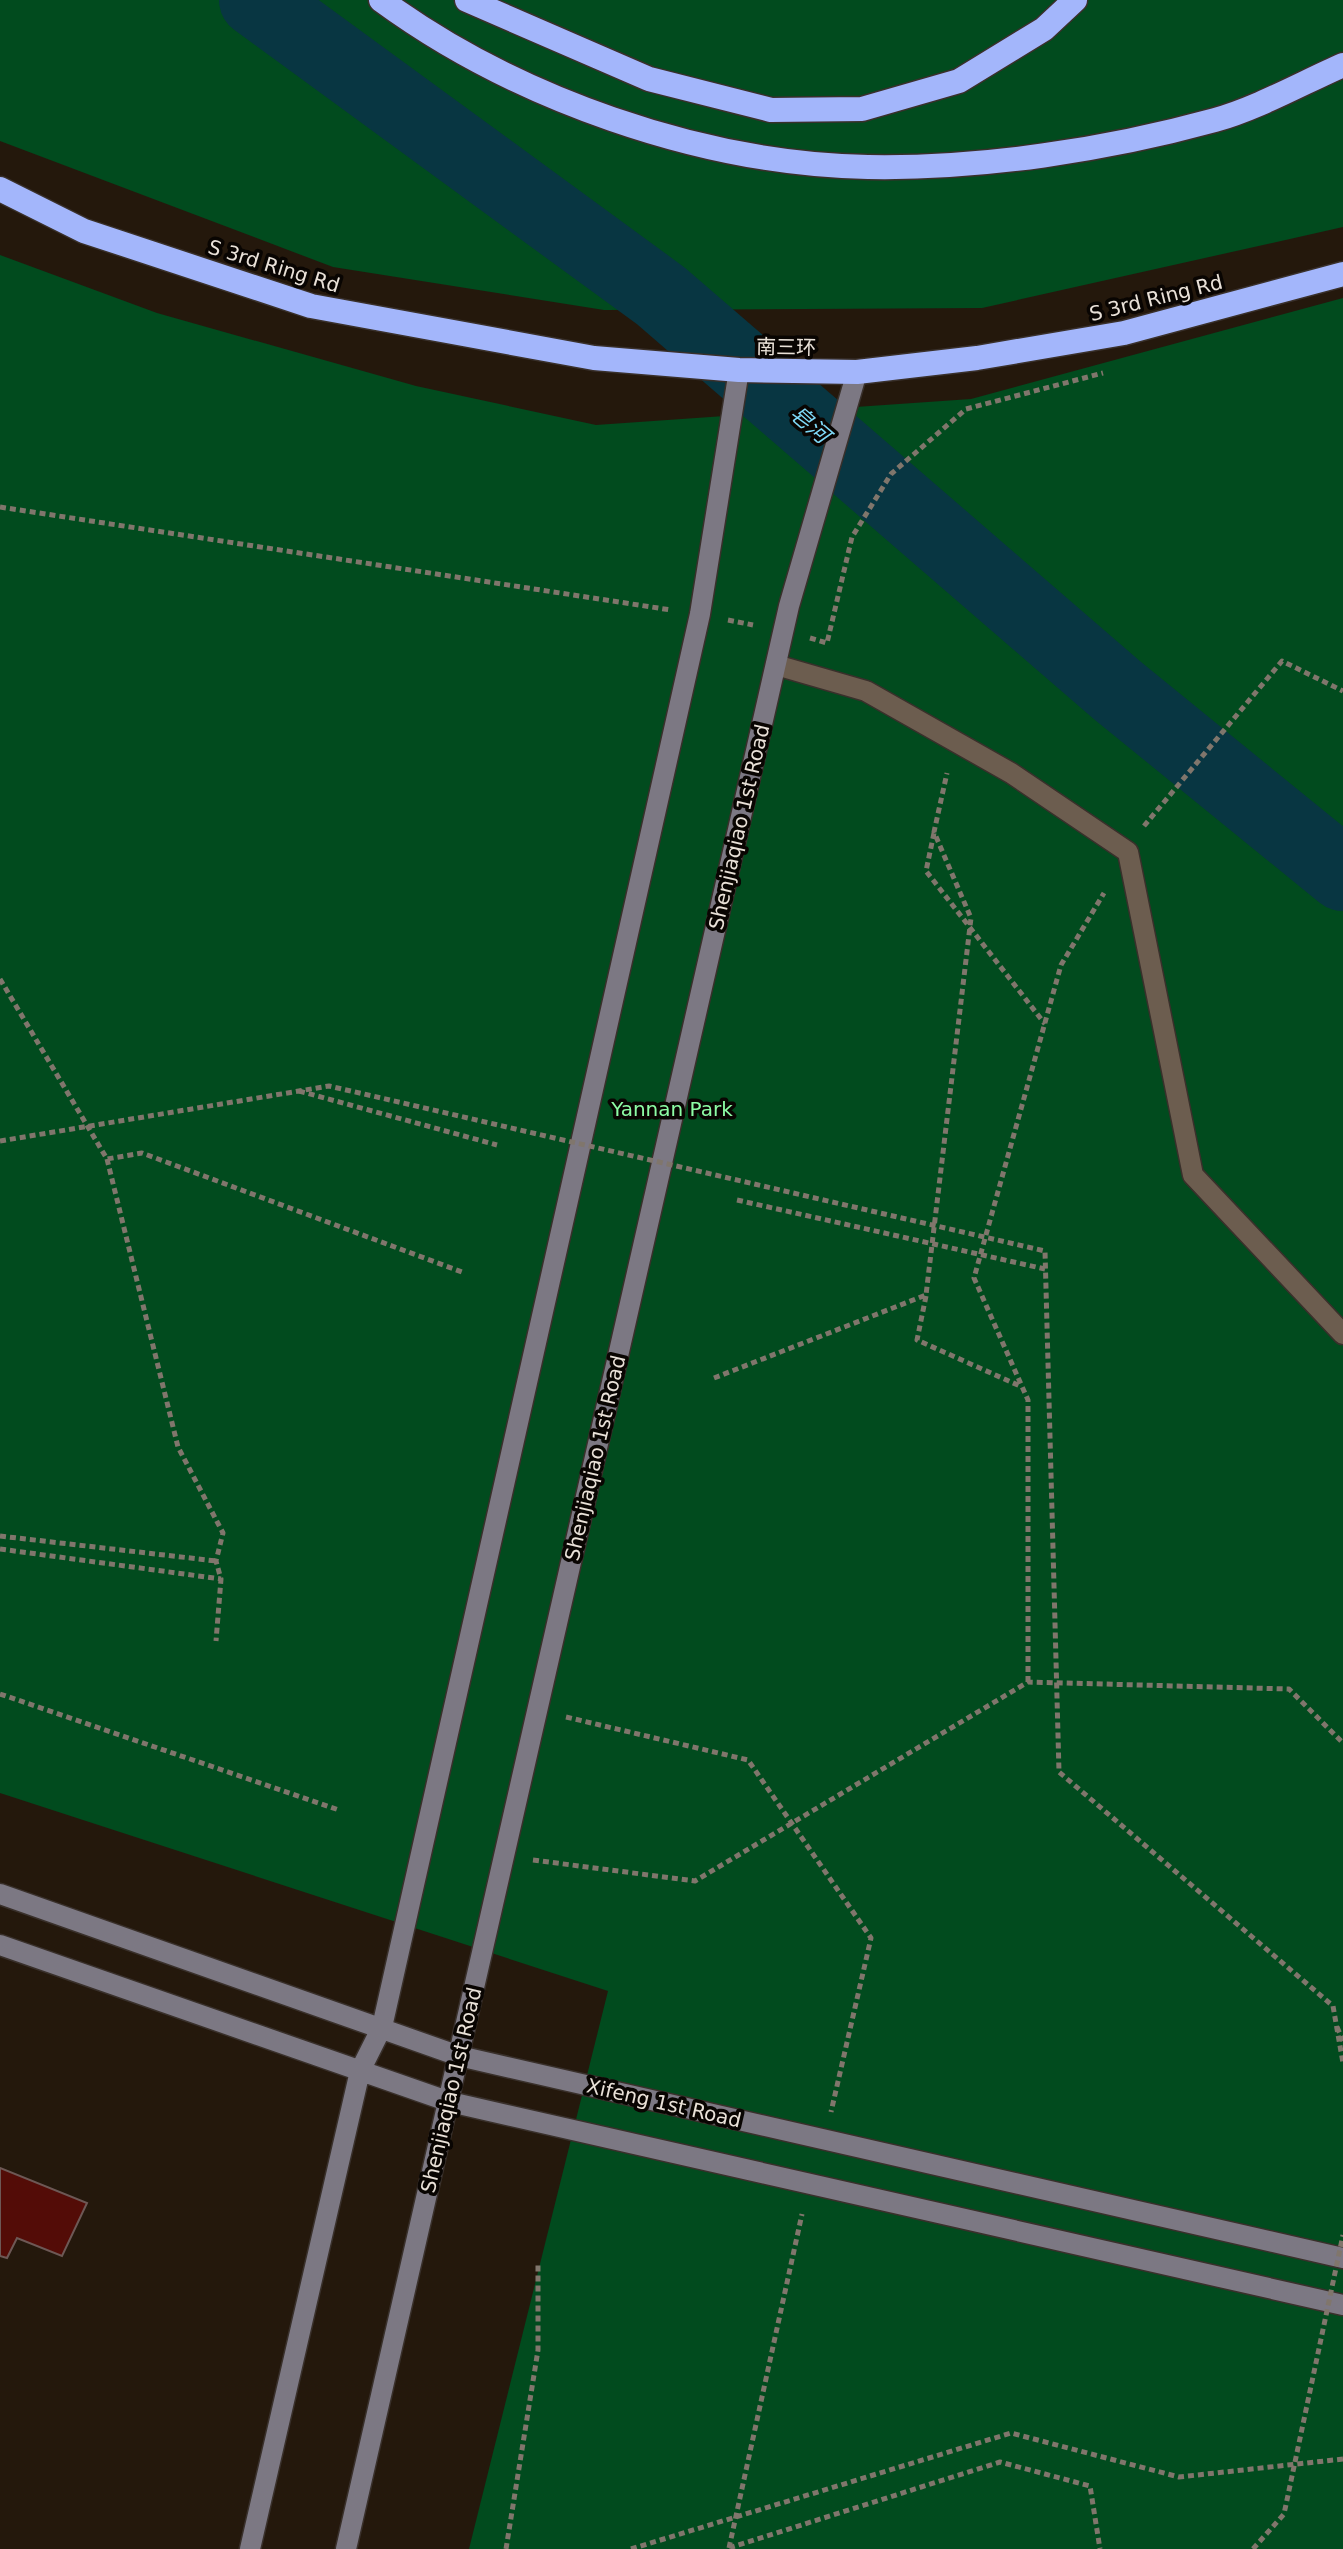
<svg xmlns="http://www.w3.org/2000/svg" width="1343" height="2549" font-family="'DejaVu Sans','Noto Sans SC',sans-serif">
  <rect width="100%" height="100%" fill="#24180c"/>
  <!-- green -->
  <path fill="#014b1e" d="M0 0H1343V227L982 308 604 310 333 267 0 141Z
    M0 255 157 313 416 386 596 425 971 399 1343 298V2549H469L608 1991 0 1793Z"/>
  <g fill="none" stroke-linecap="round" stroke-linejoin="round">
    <!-- river -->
    <path stroke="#083642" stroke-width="74" d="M256 0 661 296 1118 691 1343 874"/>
  </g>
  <!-- building -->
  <path fill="#530c07" stroke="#6d5855" stroke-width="2" d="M0 2168 87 2203 62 2256 17 2238 7 2258 0 2256Z"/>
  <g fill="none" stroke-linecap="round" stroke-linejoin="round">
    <defs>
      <path id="lane" d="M776 665 866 691 1011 773 1128 852 1193 1175 1343 1334"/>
      <path id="secondary" d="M0 1894 459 2056 1343 2258
        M0 1945 450 2102 1343 2305
        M250 2549 360 2071 382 2027 700 614 739 370
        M346 2549 789 606 857 372"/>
      <path id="highway" d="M381 0C515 98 701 164 868 167 981 169 1106 150 1215 120 1258 108 1302 83 1343 65
        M467 0 649 79 771 110 862 109 959 81 1044 29 1075 0
        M0 189 84 231 311 306 594 358 739 370 857 372 977 358 1124 333 1343 274"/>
    </defs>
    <!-- lane casing -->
    <use href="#lane" stroke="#39302b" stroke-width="23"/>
    <!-- secondary casing -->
    <use href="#secondary" stroke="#39302b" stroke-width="23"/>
    <!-- highway casing -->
    <use href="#highway" stroke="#39302b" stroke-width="27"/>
    <!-- path -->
    <path stroke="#80766c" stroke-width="5" stroke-dasharray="6 4" stroke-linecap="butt" d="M0 507 671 610
      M728 620 753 625
      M810 638 827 643 852 537 891 474 966 409 1103 373
      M1144 826 1282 661 1343 691
      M934 833 926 871 1045 1024
      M0 979 107 1159 142 1153 462 1272
      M299 1091 497 1145
      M107 1159 178 1447 223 1533 216 1561 221 1579 216 1641
      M926 1296 917 1340 1020 1386
      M714 1378 926 1295 971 918 934 832 947 773
      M0 1536 216 1561
      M0 1549 221 1579
      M1028 1682V1400L974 1278 1061 965 1104 893
      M0 1694 339 1810
      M566 1717 748 1760 871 1938 831 2112
      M533 1860 695 1881 1028 1682 1289 1689 1343 1743
      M1337 2027 1343 2041
      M729 2548 1000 2462 1090 2486 1100 2549
      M729 2548 802 2214
      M506 2549 538 2350V2263
      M631 2549 1011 2433 1179 2477 1343 2459"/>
    <!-- lane -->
    <use href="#lane" stroke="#6c5d4f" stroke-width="20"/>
    <!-- secondary -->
    <use href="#secondary" stroke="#7c7883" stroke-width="20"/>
    <!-- highway -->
    <use href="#highway" stroke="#a3b6fb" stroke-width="24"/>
    <!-- path-bridge -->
    <path stroke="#80766c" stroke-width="5" stroke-dasharray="6 4" stroke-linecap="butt" d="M0 1141 329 1086 1045 1251 1059 1772 1333 2006 1343 2063
      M737 1200 1045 1269
      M1253 2549 1284 2514 1343 2235"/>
  </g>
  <g text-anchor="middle" stroke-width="7" stroke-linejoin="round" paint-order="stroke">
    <!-- street labels -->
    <g font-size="20" fill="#e9e1d8" stroke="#090502">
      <text transform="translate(274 266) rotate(17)" y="7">S 3rd Ring Rd</text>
      <text transform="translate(1156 298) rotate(-14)" y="7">S 3rd Ring Rd</text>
      <text transform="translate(786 347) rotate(1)" y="7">南三环</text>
      <text transform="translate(739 827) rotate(-77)" y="7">Shenjiaqiao 1st Road</text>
      <text transform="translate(595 1458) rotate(-77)" y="7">Shenjiaqiao 1st Road</text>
      <text transform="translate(451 2090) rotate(-77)" y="7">Shenjiaqiao 1st Road</text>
      <text transform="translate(664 2103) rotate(13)" y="7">Xifeng 1st Road</text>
    </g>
    <!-- park labels -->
    <g font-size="20" fill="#8dfda5" stroke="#090502">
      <text x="672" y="1116">Yannan Park</text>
    </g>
    <!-- water labels -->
    <g font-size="22" font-style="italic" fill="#7fd9f7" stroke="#090502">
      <text transform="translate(810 424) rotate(41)" y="8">皂河</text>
    </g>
  </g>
</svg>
